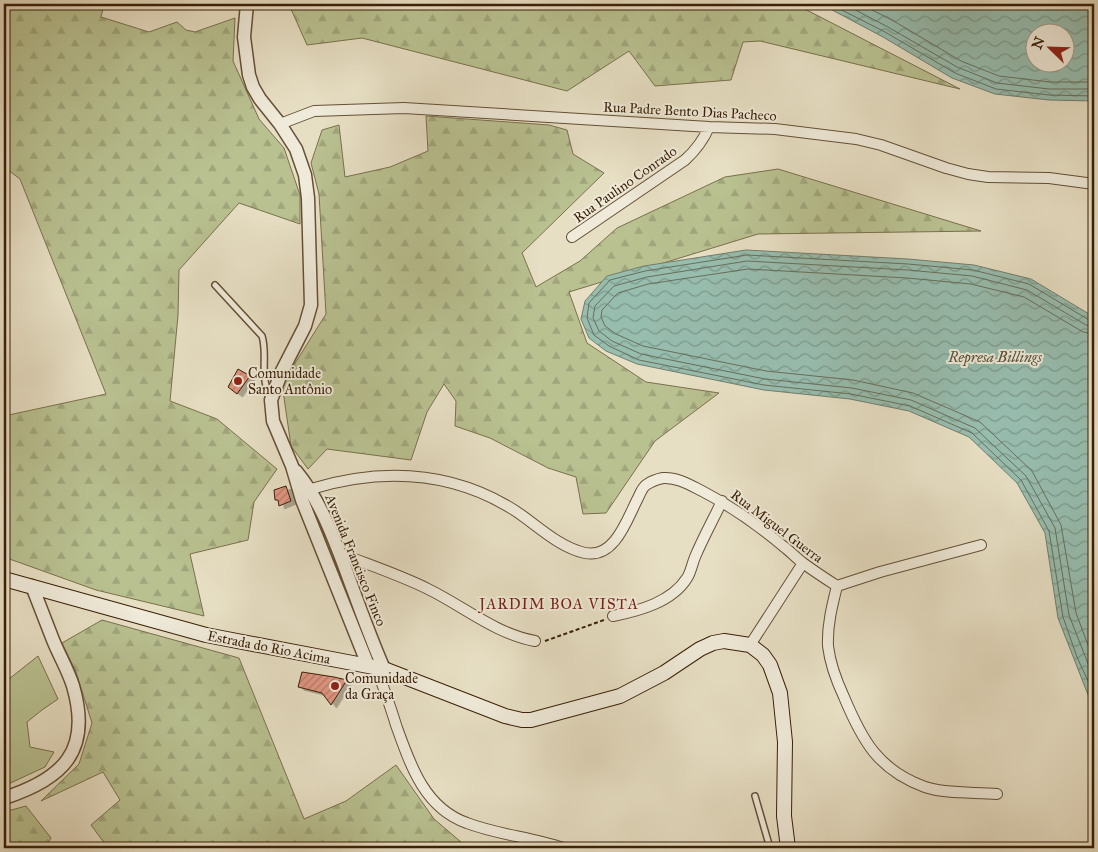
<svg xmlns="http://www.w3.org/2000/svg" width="1098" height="852" font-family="'IM FELL Great Primer',serif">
  <defs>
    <pattern id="forest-firs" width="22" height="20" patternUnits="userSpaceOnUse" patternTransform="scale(1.25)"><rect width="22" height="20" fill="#b9c191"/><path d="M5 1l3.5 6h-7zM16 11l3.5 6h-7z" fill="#a0a57c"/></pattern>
    <pattern id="water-waves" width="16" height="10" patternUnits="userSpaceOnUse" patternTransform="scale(1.25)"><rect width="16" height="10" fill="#97bdaf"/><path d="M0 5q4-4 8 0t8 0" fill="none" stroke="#7c998c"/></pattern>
    <pattern id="building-hatch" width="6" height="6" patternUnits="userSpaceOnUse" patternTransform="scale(1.25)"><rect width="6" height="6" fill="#e19682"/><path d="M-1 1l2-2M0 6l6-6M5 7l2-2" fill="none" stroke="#b77a68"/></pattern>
    <filter id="shadow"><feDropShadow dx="5.5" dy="3" stdDeviation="0" flood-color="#0004"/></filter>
  </defs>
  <rect width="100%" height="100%" fill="#e7dfc4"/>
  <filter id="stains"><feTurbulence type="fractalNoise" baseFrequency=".004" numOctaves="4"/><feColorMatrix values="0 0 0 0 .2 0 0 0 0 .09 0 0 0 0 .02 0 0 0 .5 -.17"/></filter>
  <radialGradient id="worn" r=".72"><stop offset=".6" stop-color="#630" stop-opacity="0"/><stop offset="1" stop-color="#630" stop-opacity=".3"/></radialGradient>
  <!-- forest -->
  <path fill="url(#forest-firs)" stroke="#7a704c" d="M4 4H104L101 17 149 32 177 22 186 30 195 32 235 18 233 61 259 119 284 148 300 195V224L239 203 179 270 178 315 170 401 217 419 277 469 254 502 248 540 190 554 204 616 96 590 4 557V416L106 394 20 179 4 167Z
    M291 4H795L960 89 760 41 743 42 731 80 655 86 629 51 567 91 362 38 307 45 291 9Z
    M426 116 549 125 567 130 573 154 604 173 522 253 536 287 580 261 617 228 725 177 778 169 981 231 758 234 569 292 587 343 646 382 719 393 655 441 606 513 583 514 576 477 548 468 490 438 455 426 456 401 444 384 427 412 411 460 327 449 308 469 291 446 282 384 326 314 319 194 311 163 322 130 339 125 345 177 390 167 428 151Z
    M102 620 239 658 304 819 346 801 396 765 434 819 468 848H108L91 825 120 800 103 772 41 801 79 764 92 723 76 672 62 643Z
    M26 806 51 838 45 848H4V812Z"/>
  <!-- garden -->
  <path fill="#b9c191" stroke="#7a704c" d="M38 656 58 699 42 710 27 722 30 747 54 752 45 767 4 786V683Z"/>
  <!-- water -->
  <path fill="url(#water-waves)" stroke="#727e6b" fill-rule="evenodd" d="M821 4H1094V101L1049 100 995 94 952 78 883 37ZM1036 32H1066V62H1036Z
    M746 250 908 259 974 265 1031 279 1094 317V710L1058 618 1045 533 1017 483 969 437 909 411 850 399 764 390 637 364 606 351 589 338 581 319 585 301 607 276 644 266Z"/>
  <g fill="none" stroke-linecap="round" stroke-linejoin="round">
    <!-- shore -->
    <path stroke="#686e5a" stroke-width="1" d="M830 4 885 32 955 73 996 89 1049 95 1094 96
      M844 4 888 27 957 67 997 83 1049 89H1094
      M860 4 892 20 961 61 999 76 1050 82H1094
      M1094 321 1089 320 1029 284 973 270 908 264 747 255 645 271 610 280 589 303 587 318 594 335 609 346 639 360 764 385 851 394 910 406 972 433 1021 480 1049 531 1063 617 1077 657 1094 694
      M1094 327 1086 325 1027 290 972 276 908 270 747 261 647 277 614 286 595 306 593 318 599 331 612 341 641 354 765 379 852 388 911 400 975 428 1026 476 1055 528 1069 615 1094 679
      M1094 334 1083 332 1024 297 971 284 907 278 748 269 648 284 618 293 602 310 601 317 605 326 616 334 643 346 766 371 853 380 913 393 980 422 1032 471 1061 525 1076 613 1094 661"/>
  </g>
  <!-- building -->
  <path fill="url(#building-hatch)" stroke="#3a1f06" filter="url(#shadow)" d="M238 369 250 376 237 394 228 387Z
    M286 486 291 501 279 506 278 500H275L274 490Z
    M302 672 334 677 347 680 331 705 322 693 298 687Z"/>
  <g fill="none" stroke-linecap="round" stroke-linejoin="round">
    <defs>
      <path id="service" d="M215 285 262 336C268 355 259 375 270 397
        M755 796 770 848"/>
      <path id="minor" d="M280 124 314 111 404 108 709 127 775 129 856 139 881 145 946 168 968 174 988 177 1049 178 1094 184
        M572 237 685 160C696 150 703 141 709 127
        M311 489C381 468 450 470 514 510 536 524 558 547 585 553 615 559 627 519 638 498 640 494 642 488 646 485 650 482 658 479 663 478 677 477 690 485 702 491 731 506 758 525 783 546 790 551 796 558 803 563 814 571 826 579 837 586
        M339 553C369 565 400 575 428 589 463 606 496 634 535 641
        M837 586C832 606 827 626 828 646 830 663 837 682 844 697 862 740 878 770 925 787 945 794 975 792 997 794
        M837 586 880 572 981 545
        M613 616C639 611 672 602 687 578 691 572 692 564 695 557 703 538 713 520 722 501
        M750 645 803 563
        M376 667C383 686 390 705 396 725 410 764 424 808 467 823 498 835 532 837 563 848"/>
      <path id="tertiary" d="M247 4 244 37 249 75 253 87 260 99 280 124 296 149 305 175 308 198 311 305 305 326 282 371 271 400 273 421 292 466 302 500 368 665
        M296 471C319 499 331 531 344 565 357 600 369 635 384 669
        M4 798C63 779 92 751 73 686 68 670 59 655 53 640 46 622 39 604 32 586"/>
      <path id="secondary" d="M4 579 206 635 384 669 505 716 522 720H531L620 696 664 673 700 649 713 643 724 641 750 645 763 655 770 665 780 693 785 742 784 816 788 848"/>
    </defs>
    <!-- service casing -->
    <use href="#service" stroke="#654f36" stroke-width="8"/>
    <!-- minor casing -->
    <use href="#minor" stroke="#654f36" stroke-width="12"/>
    <!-- tertiary casing -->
    <use href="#tertiary" stroke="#654f36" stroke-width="15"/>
    <!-- secondary casing -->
    <use href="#secondary" stroke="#3a1f06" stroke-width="16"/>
    <!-- path -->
    <path stroke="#3a1f06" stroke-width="2" stroke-dasharray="4 2.5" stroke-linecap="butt" d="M545 641 604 620"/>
    <!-- service -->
    <use href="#service" stroke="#efead9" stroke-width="5"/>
    <!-- minor -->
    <use href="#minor" stroke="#efead9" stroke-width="10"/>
    <!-- tertiary -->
    <use href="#tertiary" stroke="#efead9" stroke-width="12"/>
    <!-- secondary -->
    <use href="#secondary" stroke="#efead9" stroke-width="14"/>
  </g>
  <!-- markers -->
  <g fill="#8f2418" stroke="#efead9" stroke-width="2">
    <circle cx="238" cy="381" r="5"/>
    <circle cx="335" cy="686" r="5"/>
  </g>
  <g text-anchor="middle" stroke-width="4" stroke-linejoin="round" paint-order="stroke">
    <!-- street labels -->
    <g font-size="14" fill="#3a1f06" stroke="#efead9">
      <text transform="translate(690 111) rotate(3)" y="5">Rua Padre Bento Dias Pacheco</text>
      <text transform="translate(625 184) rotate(-35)" y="5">Rua Paulino Conrado</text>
      <text transform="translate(777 526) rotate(37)" y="5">Rua Miguel Guerra</text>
      <text transform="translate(356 560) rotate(68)" y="5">Avenida Francisco Finco</text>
      <text transform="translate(269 647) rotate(11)" y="5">Estrada do Rio Acima</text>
    </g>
    <!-- poi labels -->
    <g font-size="14" fill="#3a1f06" stroke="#efead9" text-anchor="start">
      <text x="248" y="378">Comunidade<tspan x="248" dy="16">Santo Antônio</tspan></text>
      <text x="345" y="683">Comunidade<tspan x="345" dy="16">da Graça</tspan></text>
    </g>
    <!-- water labels -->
    <g font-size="15" font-style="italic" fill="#564e39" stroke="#efead9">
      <text x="995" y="362">Represa Billings</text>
    </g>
    <!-- neighbourhood labels -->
    <g font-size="15" letter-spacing="1" fill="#7a1f14" stroke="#efead9">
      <text x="559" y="609">JARDIM BOA VISTA</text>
    </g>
  </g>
  <!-- margin -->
  <rect width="1098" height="852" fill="none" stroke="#e7dfc4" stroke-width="20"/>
  <rect x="5" y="5" width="1088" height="842" fill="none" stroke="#3a1f06" stroke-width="2.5"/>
  <rect x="10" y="10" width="1078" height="832" fill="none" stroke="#3a1f06"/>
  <!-- north arrow -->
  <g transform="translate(1050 48) rotate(293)"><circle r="24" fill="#efead9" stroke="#a79985"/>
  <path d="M0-4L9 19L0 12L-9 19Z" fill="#8f2418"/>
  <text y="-8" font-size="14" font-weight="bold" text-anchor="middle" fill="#3a1f06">N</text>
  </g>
  <rect width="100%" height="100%" filter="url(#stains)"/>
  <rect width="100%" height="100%" fill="url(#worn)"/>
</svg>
